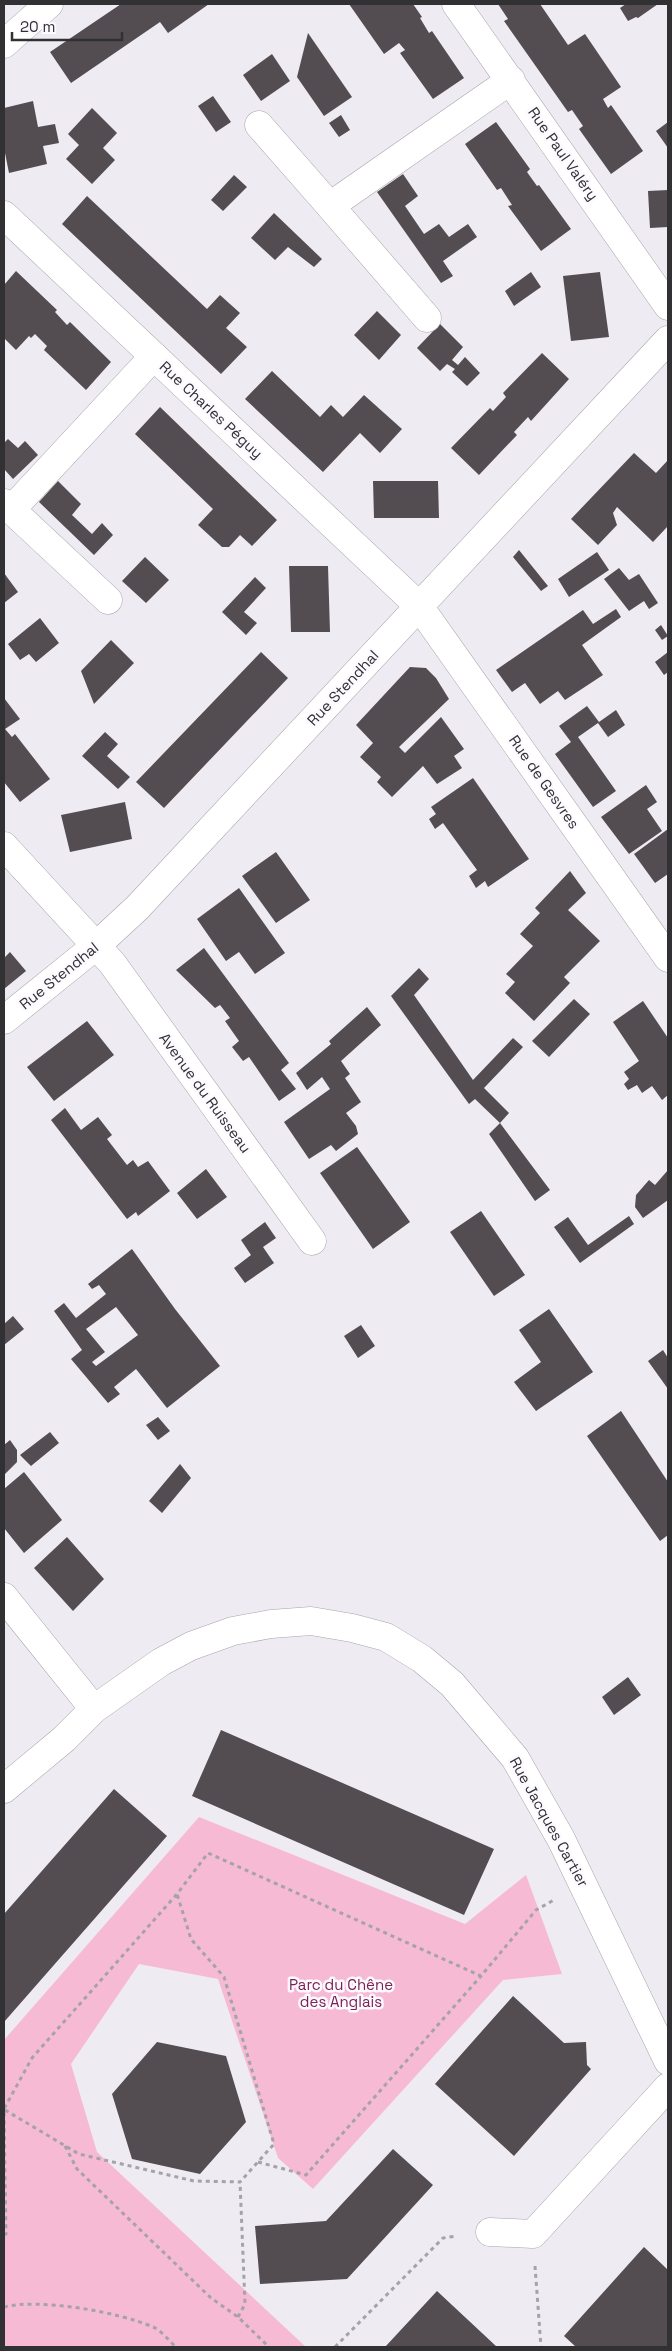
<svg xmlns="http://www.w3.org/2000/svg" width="672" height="2351" font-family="'Space Grotesk',sans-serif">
  <rect width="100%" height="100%" fill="#efebf3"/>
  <!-- green -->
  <path fill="#f7bad5" d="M199 1817 465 1924 526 1875 562 1974 503 1980 313 2189 278 2158 218 1979 139 1964 71 2064 97 2152 306 2347H4V2040Z"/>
  <!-- building -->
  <path fill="#534d52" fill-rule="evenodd" d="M121 4H209L168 33 160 22 71 83 50 52Z
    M349 4H413L422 17 420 18 429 33 432 31 464 78 433 99 400 53 405 50 399 43 384 54Z
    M498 4H540L568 45 585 34 621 87 603 99 608 108 611 105 643 151 611 174 579 129 583 126 572 110 568 112 504 21 508 19Z
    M626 4H658L638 18 636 17 628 21 620 8Z
    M308 33 352 97 324 116 297 77Z
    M272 54 290 81 261 101 243 75Z
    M213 96 231 122 216 132 198 106Z
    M33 101 38 127 55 124 59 143 43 146 47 164 9 173 4 148V108Z
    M92 108 117 133 103 148 115 160 92 184 66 159 79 145 68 134Z
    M341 115 350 130 339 137 329 123Z
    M496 122 530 169 527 172 537 186 539 185 571 229 541 251 508 206 512 205 501 188 497 190 465 144Z
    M668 122V148L656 131Z
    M403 174 418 196 405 206 424 234 439 224 449 237 468 224 477 237 443 261 453 276 441 283 377 192Z
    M234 175 247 187 223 211 211 200Z
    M668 190V227L650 228 648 191Z
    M87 196 207 309 220 295 240 313 226 328 247 347 221 374 62 224Z
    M274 213 322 259 314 267 288 247 275 260 251 238Z
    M16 271 57 310 55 312 67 325 70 322 111 362 86 390 44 350 47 346 35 334 31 338 29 336 16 350 4 338V285Z
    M531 272 541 287 514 306 505 291Z
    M600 272 609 337 571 341 563 276Z
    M377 311 401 335 379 360 354 335Z
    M440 324 463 347 452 360 458 365 465 357 480 373 467 386 452 372 455 369 447 364 440 371 417 348Z
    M542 353 569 379 531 421 528 417 514 432 517 435 479 475 451 448 490 408 493 411 506 397 503 393Z
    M272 371 320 417 331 405 343 417 364 395 402 429 380 453 360 433 323 472 245 399Z
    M160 407 277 520 252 546 240 535 229 547H222L198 525 213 509 135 434Z
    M8 439 18 448 25 441 38 455 13 479 4 469V443Z
    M634 453 656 473 668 460V526L653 542 617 507 613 513 617 525 598 545 571 519Z
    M58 481 81 504 72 515 92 534 102 523 113 535 94 555 39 502Z
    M373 481H438L439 518H374Z
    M519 550 548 586 541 591 513 557Z
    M597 552 609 570 569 597 558 579Z
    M145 557 169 580 146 603 122 581Z
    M289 566H328L330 632H291Z
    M619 568 629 580 639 574 658 603 649 609 644 601 629 611 604 579Z
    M4 573 18 592 4 603Z
    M255 577 266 588 244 612 257 623 246 635 222 612Z
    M616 609 621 617 582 645 603 675 565 700 558 691 540 704 525 683 512 692 496 670 583 610 593 624Z
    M40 618 59 643 36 662 29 654 20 660 8 644Z
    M661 625 668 636 662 640 655 630Z
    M111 640 134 663 94 704 81 671Z
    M261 652 288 678 164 808 136 782Z
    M668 652V672L664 675 655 662Z
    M410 667 426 668 436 678 449 699 399 747 405 753 441 717 464 749 454 756 462 768 437 784 423 766 392 797 377 782 381 777 360 757 373 743 356 725Z
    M4 698 20 719 5 729 12 737 15 734 50 779 20 802 4 782Z
    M587 706 599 722 616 710 625 725 608 737 598 723 578 737 616 791 593 807 555 754 571 742 559 726Z
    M105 732 118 744 107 756 130 777 118 789 82 756Z
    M473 778 529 859 488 887 485 881 476 888 469 876 477 870 443 823 435 829 429 819 436 814 431 807Z
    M646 785 657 802 647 809 662 831 629 854 601 817Z
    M125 802 132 839 70 852 61 815Z
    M668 829V874L655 883 634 854Z
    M276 852 310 900 276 923 242 876Z
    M570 871 586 893 568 910 600 941 564 977 570 983 534 1021 505 993 515 982 506 974 533 946 520 934 540 913 535 908Z
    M239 888 285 953 255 974 239 952 226 961 197 919Z
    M204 948 289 1063 281 1070 296 1089 279 1101 249 1057 243 1061 232 1047 239 1041 225 1021 230 1018 220 1005 215 1008 176 970Z
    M10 952 26 971 4 989V958Z
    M419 968 429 979 414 995 473 1080 513 1038 523 1047 484 1088 509 1113 500 1123 475 1099 469 1104 391 996Z
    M574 999 590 1014 549 1057 532 1041Z
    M643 1001 668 1038V1095L662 1100 652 1086 642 1093 637 1085 628 1090 624 1084 629 1079 624 1072 639 1061 613 1022Z
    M367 1007 381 1025 341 1061 350 1074 345 1078 361 1102 346 1113 356 1126 358 1134 336 1151 331 1145 309 1159 284 1122 330 1089 322 1077 307 1090 296 1073 331 1044 329 1041Z
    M87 1021 114 1055 54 1101 27 1067Z
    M65 1108 81 1130 98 1117 112 1135 107 1139 127 1165 133 1160 138 1167 148 1161 170 1191 138 1216 136 1212 127 1219 51 1120Z
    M500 1123 550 1190 535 1201 489 1134Z
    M357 1147 410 1222 373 1249 320 1173Z
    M206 1169 227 1197 197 1219 177 1193Z
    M668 1170V1200L643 1218 635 1207 636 1195 649 1180 655 1185Z
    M481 1211 525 1275 494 1296 450 1232Z
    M629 1216 634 1224 580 1263 554 1227 568 1217 588 1245Z
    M265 1222 276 1238 263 1247 274 1263 245 1283 234 1268 251 1255 241 1240Z
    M132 1249 175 1309 220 1366 167 1408 136 1369 114 1387 120 1394 108 1403 71 1359 82 1350 54 1311 64 1303 76 1318 106 1294 99 1285 92 1289 88 1284ZM116 1307 138 1335 96 1366 92 1362 105 1352 86 1329Z
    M549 1309 593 1372 536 1411 514 1382 541 1362 519 1330Z
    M13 1316 24 1329 4 1345V1324Z
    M361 1325 375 1346 358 1358 344 1336Z
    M663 1350 668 1358V1389L648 1361Z
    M621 1411 668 1482V1535L660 1541 587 1436Z
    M158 1417 170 1431 158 1440 146 1425Z
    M50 1432 59 1443 31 1466 20 1455Z
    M10 1440 17 1450V1462L4 1475V1445Z
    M180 1464 191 1478 162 1513 149 1501Z
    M24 1472 62 1520 24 1553 4 1528V1489Z
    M67 1537 104 1579 73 1611 34 1568Z
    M628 1677 641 1695 614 1715 602 1697Z
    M221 1730 494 1849 464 1915 192 1796Z
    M114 1789 167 1836 4 2022V1914Z
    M513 1996 564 2043 586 2042 587 2065 591 2069 514 2156 435 2084Z
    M157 2042 226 2056 246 2122 200 2174 132 2159 112 2094Z
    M393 2149 433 2185 347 2279 260 2284 255 2226 326 2221Z
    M644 2247 668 2270V2347H576L564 2336Z
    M437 2291 497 2347H385Z"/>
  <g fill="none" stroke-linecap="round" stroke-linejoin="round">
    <defs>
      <path id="minor" d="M456 4 668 306
        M4 44 49 4
        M259 125 330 206
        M4 215 419 606 668 958
        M427 318 330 206 511 80
        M4 503 108 600
        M11 510 154 356
        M4 846 112 963 312 1241
        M4 1020 97 945 137 908 668 340
        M4 1597 94 1709
        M4 1789 64 1739 94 1709 161 1662 191 1646 233 1631 271 1624 311 1621 352 1628 386 1637 422 1659 452 1684 515 1758 561 1839 668 2061
        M490 2232 533 2234 668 2087"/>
    </defs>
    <!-- minor casing -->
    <use href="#minor" stroke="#a8a4ab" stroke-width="29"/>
    <!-- path -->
    <path stroke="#a5a2a9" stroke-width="3" stroke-dasharray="4 4" stroke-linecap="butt" d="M5 2110 79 2154 194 2181 240 2182 274 2144 224 1977 191 1939 177 1894
      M65 2146 77 2169 211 2298 238 2317 269 2347
      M258 2162 306 2175 481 1976
      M4 2235 6 2234 4 2109 32 2058 177 1894 208 1853 481 1976 536 1910 554 1900
      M535 2266 541 2347
      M4 2307C39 2298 119 2312 153 2327 161 2330 169 2341 176 2347
      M238 2317 245 2304 240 2182
      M335 2347 443 2238 457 2236"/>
    <!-- minor -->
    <use href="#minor" stroke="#fff" stroke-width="28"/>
  </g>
  <g text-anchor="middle" stroke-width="5" stroke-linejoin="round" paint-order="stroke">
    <!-- street labels -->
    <g font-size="15" fill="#313033" stroke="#fcf9ff">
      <text transform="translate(563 154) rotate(55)" y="5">Rue Paul Valéry</text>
      <text transform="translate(211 410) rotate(43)" y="5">Rue Charles Péguy</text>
      <text transform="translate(343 688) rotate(-47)" y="5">Rue Stendhal</text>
      <text transform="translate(544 782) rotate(55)" y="5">Rue de Gesvres</text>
      <text transform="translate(59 976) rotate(-39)" y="5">Rue Stendhal</text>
      <text transform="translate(205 1093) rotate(54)" y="5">Avenue du Ruisseau</text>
      <text transform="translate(549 1822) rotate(61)" y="5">Rue Jacques Cartier</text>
    </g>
    <!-- park labels -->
    <g font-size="15" fill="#7b2253" stroke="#fcf9ff">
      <text x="341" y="1990">Parc du Chêne<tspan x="341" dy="17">des Anglais</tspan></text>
    </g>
  </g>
  <!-- border -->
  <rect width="672" height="2351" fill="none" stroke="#313033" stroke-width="10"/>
  <!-- scale -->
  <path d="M12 32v8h110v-8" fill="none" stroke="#313033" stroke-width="2.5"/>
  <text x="20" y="32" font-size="15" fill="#313033" stroke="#fcf9ff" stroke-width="4" paint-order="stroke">20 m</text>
</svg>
